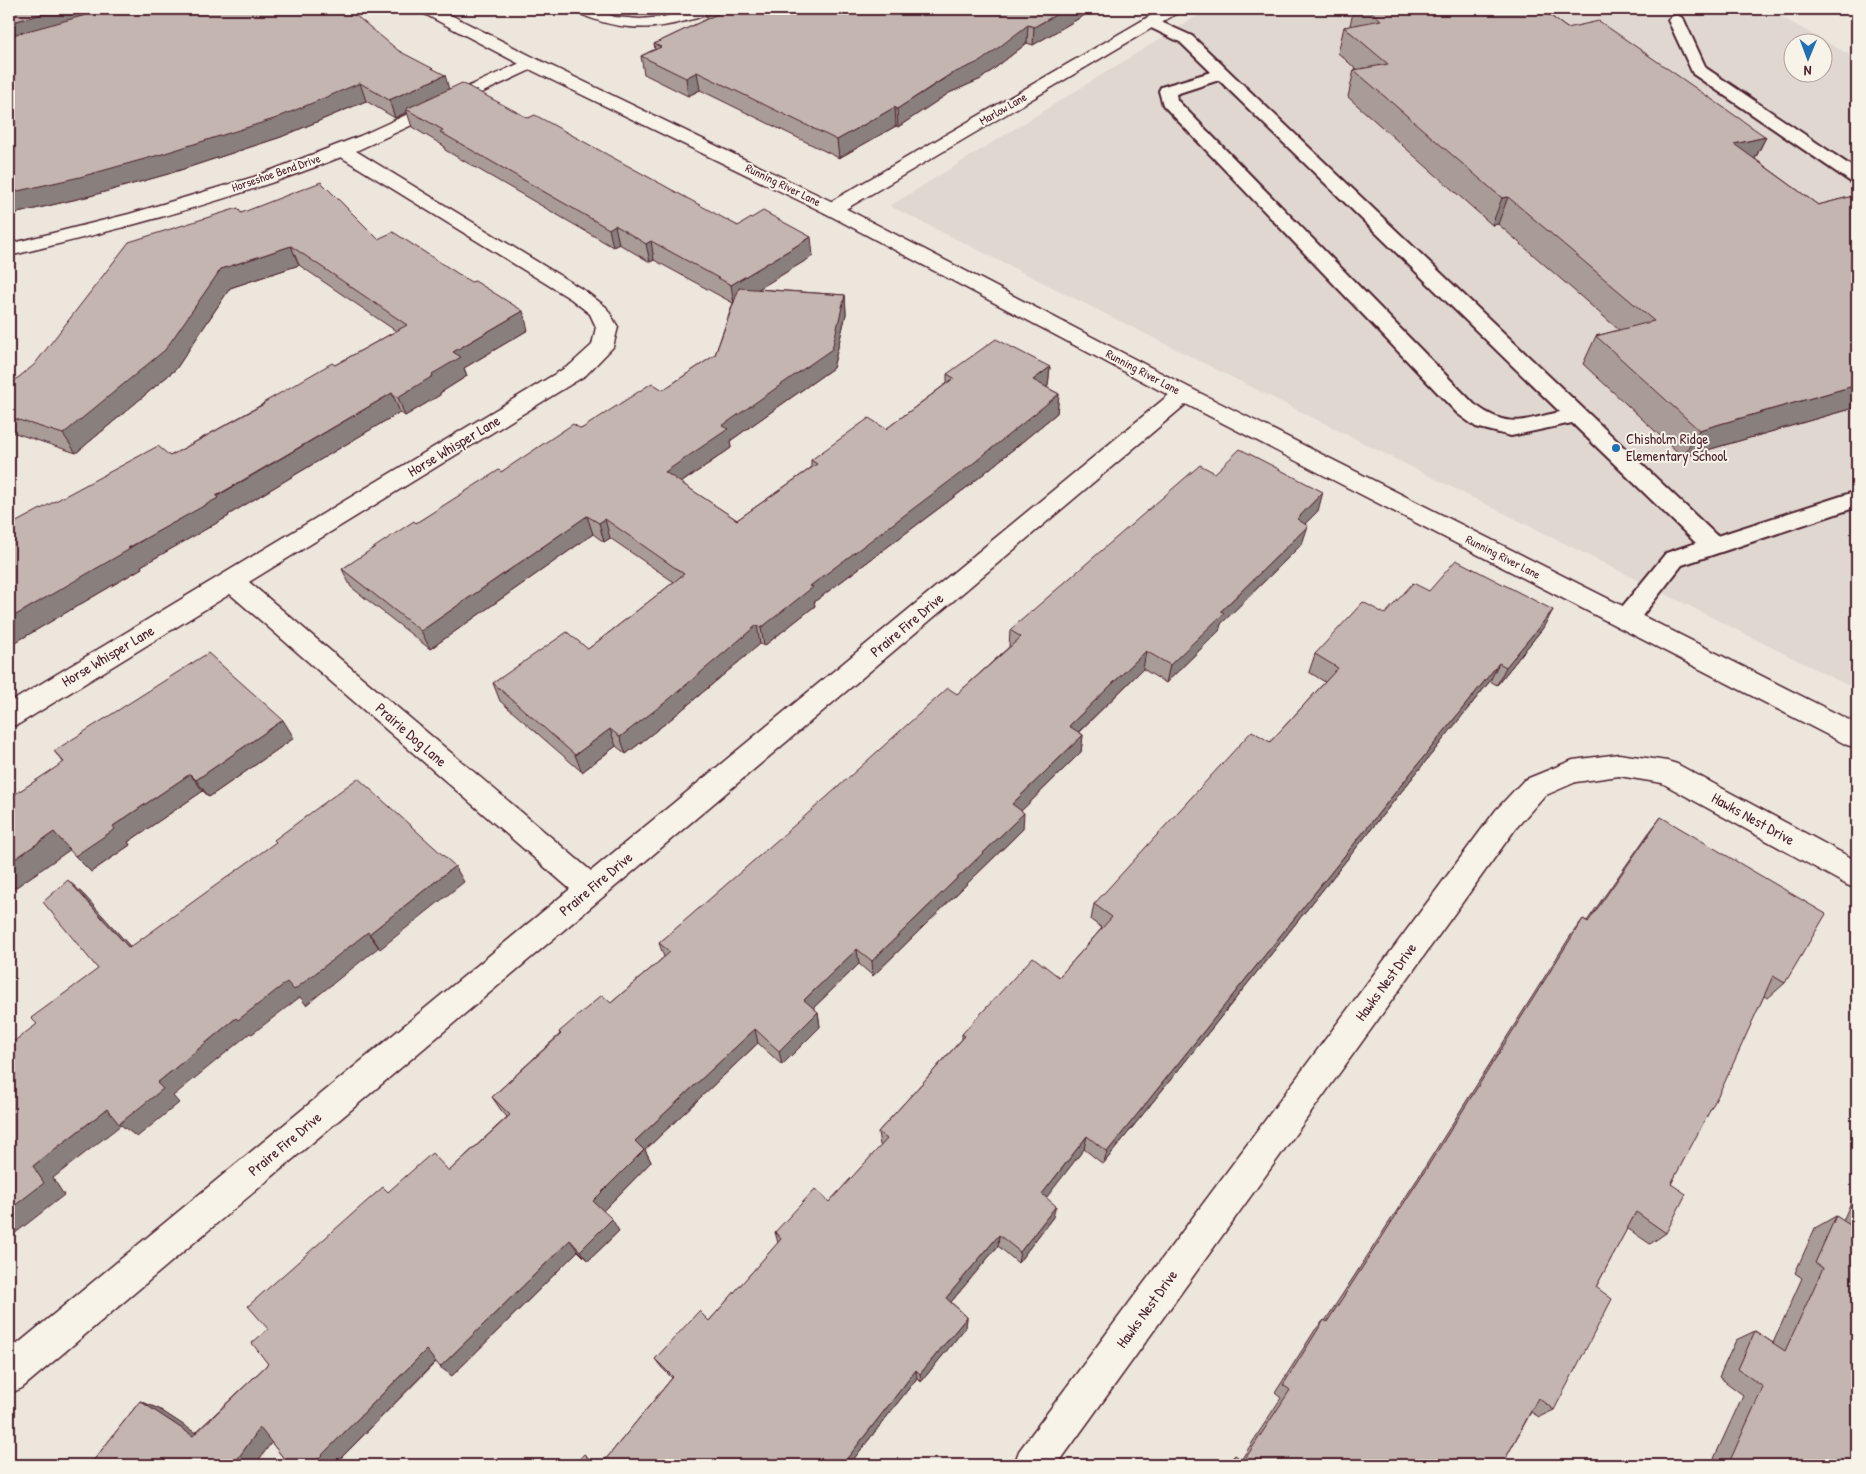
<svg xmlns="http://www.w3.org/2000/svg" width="1866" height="1474" font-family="'Patrick Hand',sans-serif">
  <rect width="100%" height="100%" fill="#ece6dd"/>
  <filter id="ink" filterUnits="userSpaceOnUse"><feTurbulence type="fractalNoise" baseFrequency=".02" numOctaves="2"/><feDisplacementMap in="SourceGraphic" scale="10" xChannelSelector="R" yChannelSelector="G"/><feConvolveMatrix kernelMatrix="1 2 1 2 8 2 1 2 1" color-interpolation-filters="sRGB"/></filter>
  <g filter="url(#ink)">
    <!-- built -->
    <path fill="#e0d7d0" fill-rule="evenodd" d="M1208 9H1767L1857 59V690L890 206ZM1794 42H1824V72H1794Z"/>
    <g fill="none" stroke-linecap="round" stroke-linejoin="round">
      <defs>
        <path id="service" d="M1676 15 1681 17 1684 20 1706 68 1857 170V183L1851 182 1693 74 1668 20 1671 17Z
          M1150 17 1192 36 1717 536 1857 491V507L1682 565 1635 625 1626 628 1617 625 1614 619 1617 613 1666 553 1696 543 1572 423 1511 436 1476 427 1458 414 1163 105 1159 91 1161 87 1211 72 1180 42 1145 25 1142 22 1145 19ZM1219 80 1560 412C1521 420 1509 430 1474 404L1177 100 1176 94Z"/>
        <path id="minor" d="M574 9H595L615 17 640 19 663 17 692 9H713C708 16 697 18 689 20 649 32 614 30 576 12Z
          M1162 9H1181L1179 12 839 213 832 215 825 213 822 209 825 205Z
          M531 58 537 59 539 63 537 67 356 151 585 291 606 307 618 327 613 347 586 375 249 582 591 871 1176 389 1184 387 1192 389 1195 394 1192 399 22 1388 9 1394V1351L570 889 230 594 19 724 9 727V703L570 365 592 345 596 327 590 314 571 299 341 157C233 200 121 229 9 256V244L129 214 254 177 360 136Z
          M1619 754 1667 761 1677 764 1857 861V889L1847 885 1662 783 1619 776 1576 782 1544 796 1516 828 1057 1465H1014L1019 1451 1496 810 1524 780 1573 760Z"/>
        <path id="tertiary" d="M419 9H439L537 59 839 205 1192 389 1857 724V748L1847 745 1176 399 825 213 525 67 421 12Z"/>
      </defs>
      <!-- service casing -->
      <use href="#service" stroke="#4a1f2b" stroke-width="4"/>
      <!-- minor casing -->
      <use href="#minor" stroke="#4a1f2b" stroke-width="3"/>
      <!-- tertiary casing -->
      <use href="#tertiary" stroke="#4a1f2b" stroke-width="3"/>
      <!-- service -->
      <use href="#service" fill="#f7f3e8" fill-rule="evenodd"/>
      <!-- minor -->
      <use href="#minor" fill="#f7f3e8" fill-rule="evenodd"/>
      <!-- tertiary -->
      <use href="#tertiary" fill="#f7f3e8" fill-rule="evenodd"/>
    </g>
    <!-- wall -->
    <path fill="#a99c97" stroke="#4a1f2b" d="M9 9 399 51 449 89 738 226 813 256 758 289 845 295 846 314 833 368 730 441 731 448 681 483 737 520 811 468V460L886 429 947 383V374L1050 367 1048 386 1046 387 1059 394 1057 413 970 485 814 602 815 606 764 646 760 644 671 719 626 754 616 746 582 772 500 701 493 683 588 649 674 582 610 538 604 542 593 534 430 649 351 587 342 569 416 523 501 472 581 429 663 390 715 355 733 303 654 260 650 262 619 244 613 247 445 150 444 146 412 127 407 112 395 118 366 101 281 137 168 174 90 196 9 215Z
      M667 9H686L678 11Z
      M704 9H1095L1033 45 1027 43 981 79 949 93 898 127 896 126 839 158 700 90 688 96 644 74 641 56 655 49 654 44 709 18 705 17Z
      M1354 9H1541L1567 28 1766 137 1755 159 1818 205 1857 195V407L1683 457 1583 364 1596 336 1619 330 1498 224 1492 225 1348 97 1354 70H1357L1338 53 1344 27 1351 26 1350 25Z
      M241 213 378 239 528 330 464 368 467 376 440 393V395L405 416 400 412 228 515 229 516 141 566 142 568 9 646V526L170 456 263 404V403L335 365 396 331 299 265 230 288 176 369 76 453 9 431V385Z
      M1215 473 1318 511 1305 524 1302 544 1221 624 1219 631 1166 683 1143 669 1079 732 1083 735 1081 752 1021 811 1023 829 873 976 859 964 813 1008 818 1012 820 1027 782 1065 758 1043 645 1150 651 1162 603 1211 619 1231 588 1261 578 1251 452 1376 436 1362 334 1465H289L271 1442 255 1465H90L140 1401 159 1409 195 1433 268 1364V1329L383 1187 388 1192 449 1171 507 1117 501 1110 492 1097 560 1034 559 1032 611 1003 664 957 659 943 957 694 1009 647 1010 630Z
      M1429 591 1543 628 1497 685 1490 681 1103 1164 1084 1149 1046 1197 1053 1217 1018 1263 998 1246 951 1302 967 1317 966 1327 921 1382 917 1378 849 1465H601L672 1378 662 1368 655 1359 709 1321 778 1243 775 1232 829 1202 881 1146 880 1145 878 1132 962 1039V1034L1059 977 1102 928 1091 920 1094 904 1270 742 1325 682 1309 672 1315 654 1385 614Z
      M294 738 209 797 203 791 128 842 130 845 91 872 70 849 9 892V798L64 763 54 751Z
      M1661 817 1785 983 1768 998 1764 996 1671 1184 1666 1233 1650 1244 1627 1228 1596 1287 1554 1410 1539 1417 1531 1412 1502 1465H1226L1228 1462 1235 1455 1241 1460 1281 1398 1275 1393 1315 1330 1324 1320 1325 1321 1418 1178 1571 935 1583 919 1587 921 1648 834Z
      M1856 1190H1857V1465H1711L1743 1395 1719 1377 1736 1340 1755 1331 1773 1343 1802 1278 1795 1273 1815 1228 1836 1216 1843 1221Z"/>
    <!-- shaded-wall -->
    <path fill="#897f7b" stroke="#4a1f2b" d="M60 9H132L9 43V23Z
      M677 9H686L678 11Z
      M1066 9H1095L1033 45 1034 27Z
      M1028 25 1027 43 981 79 949 93 898 127 897 109Z
      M697 72 700 90 688 96 686 78Z
      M445 75 450 93 406 109 407 112 395 118 389 100Z
      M360 83 366 101 281 137 168 174 90 196 9 215V193Z
      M895 107 896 126 839 158 837 140Z
      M1766 137 1752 164 1734 144Z
      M1508 197 1498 224 1492 225 1502 198Z
      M615 225 619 244 613 247 609 229Z
      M811 237 813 256 734 304 731 285Z
      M651 241 654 260 650 262 646 244Z
      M291 246 299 265 230 288 176 369 76 453 63 434 221 269Z
      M845 295 846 314 833 368 730 441 731 448 669 491 665 472 722 426Z
      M523 311 528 330 464 368 467 376 440 393V395L405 416 398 397 432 374 453 352Z
      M1050 367 1048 386 1031 399 1033 380Z
      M1857 385V407L1683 457 1699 430Z
      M392 393 400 412 228 515 229 516 141 566 142 568 9 646V619Z
      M1059 394 1057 413 970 485 814 602 815 606 764 646 761 628 810 586Z
      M1323 492 1318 511 1291 538 1297 519Z
      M587 516 593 534 430 649 421 631Z
      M605 519 610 538 604 542 599 523Z
      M1308 526 1302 544 1221 624 1219 631 1166 683 1170 665 1221 611Z
      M1553 610 1543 628 1497 685 1506 667Z
      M757 625 760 644 671 719 626 754 620 737Z
      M1146 651 1143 669 1067 743 1069 726Z
      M1499 663 1490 681 1103 1164 1107 1152Z
      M283 720 294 738 209 797 196 780Z
      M610 729 616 746 582 772 575 755Z
      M1083 735 1081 752 1011 821 1012 804Z
      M190 774 203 791 128 842 130 845 91 872 75 856 113 826Z
      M1024 813 1023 829 873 976 872 961Z
      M54 832 71 849 9 892V863Z
      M455 866 464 882 380 949 369 934Z
      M68 880 85 896 145 963 129 948Z
      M368 932 379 947 306 1005 300 997 252 1034 250 1033 173 1096 179 1103 137 1137 121 1125 53 1178 64 1195 9 1238V1210L33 1166 107 1109 157 1083 236 1018 287 982Z
      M857 949 859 964 806 1015 804 1000Z
      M818 1012 820 1027 782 1065 779 1051Z
      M755 1029 758 1043 645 1150 651 1162 601 1213 593 1201 635 1141Z
      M1087 1136 1084 1149 1040 1206 1042 1194Z
      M1056 1206 1053 1217 1018 1263 1020 1252Z
      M612 1219 619 1231 588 1261 580 1251Z
      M999 1235 998 1246 946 1308V1298Z
      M570 1240 578 1251 452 1376 440 1367Z
      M967 1317 966 1327 921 1382 920 1374Z
      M426 1350 438 1359 334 1465H312Z
      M916 1370 917 1378 849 1465H842Z
      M140 1401 159 1409 211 1443 193 1436Z
      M260 1428 277 1435 255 1465H233Z
      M584 1454 592 1461 596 1465H594Z"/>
    <!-- building -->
    <path fill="#c4b5b0" stroke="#4a1f2b" d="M9 9H60L9 23Z
      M108 9H348L399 51 445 75 389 100 360 83 274 119 159 155 80 177 9 193V36Z
      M728 9H1066L1034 27 1028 25 981 61 949 75 897 109 895 107 837 140 697 72 686 78 641 56 661 47 654 44Z
      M1368 9H1541L1567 28 1599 21 1766 137 1734 144 1818 205 1857 195V385L1699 430 1596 336 1654 321 1508 197 1502 198 1354 70 1388 64 1344 27 1381 20Z
      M462 83 528 118 535 115 738 226 763 211 811 237 731 285 651 241 646 244 615 225 609 229 440 132 443 130 406 109Z
      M321 182 378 239 393 232 471 282 475 281 523 311 453 352 461 357 432 374 433 376 398 397 392 393 216 496 218 498 128 548 130 549 9 619V526L158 446 170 456 264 404 263 403 332 363 335 365 407 325 291 246 221 269 165 350 63 434 9 417V385L34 365 129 242 238 208 241 213Z
      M739 288 845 295 832 349 722 426 728 429 665 472 737 520 817 464 811 460 869 418 886 429 954 378 947 374 996 339 1050 367 1033 380 1059 394 970 466 810 586 813 587 761 628 757 625 667 701 620 737 610 729 575 755 493 683 567 632 588 649 684 574 605 519 599 523 587 516 421 631 342 569 414 521 416 523 499 470 501 472 573 424 581 429 652 383 663 390 715 355Z
      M1240 449 1323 492 1297 519 1308 526 1221 611 1224 613 1170 665 1146 651 1069 726 1083 735 1012 804 1024 813 872 961 857 949 804 1000 818 1012 779 1051 755 1029 635 1141 644 1150 593 1201 612 1219 580 1251 570 1240 440 1367 426 1350 312 1465H289L260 1428 233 1465H90L140 1401 193 1436 268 1364 252 1343 268 1329 248 1306 383 1187 388 1192 432 1153 449 1171 510 1115 492 1097 561 1034 559 1032 602 995 611 1003 670 952 659 943 828 796 948 688 957 694 1021 637 1010 630 1200 465 1215 473Z
      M1456 560 1553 610 1506 667 1499 663 1107 1152 1087 1136 1042 1194 1056 1206 1020 1252 999 1235 946 1298 967 1317 920 1374 916 1370 842 1465H601L673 1377 655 1359 699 1311 709 1321 781 1239 775 1232 815 1189 829 1202 887 1139 878 1132 965 1036 962 1034 1033 957 1059 977 1112 917 1094 904 1252 731 1270 742 1338 668 1315 654 1363 602 1385 614 1413 583 1429 591Z
      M208 653 283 720 196 780 190 774 113 826 115 829 75 856 54 832 9 863V798L64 762 54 751Z
      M358 778 455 866 369 934 368 932 294 990 287 982 238 1020 236 1018 157 1083 163 1089 119 1124 107 1109 33 1166 44 1183 9 1210V1045L37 1024 31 1018 98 969 43 902 68 880 129 948 276 842 274 840Z
      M1661 817 1826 914 1785 983 1773 976 1723 1086 1671 1184 1686 1194 1666 1233 1636 1212 1596 1287 1612 1299 1554 1410 1538 1398 1502 1465H1229L1235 1455 1243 1462 1290 1390 1283 1385 1324 1320 1327 1322 1428 1166 1583 919 1588 922Z
      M1836 1216 1856 1229 1857 1225V1465H1728L1763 1387 1738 1369 1755 1331 1785 1351 1823 1268 1815 1263Z
      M584 1454 594 1465H574Z"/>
  </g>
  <!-- markers -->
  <circle fill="#1f6fb2" stroke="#f7f3e8" stroke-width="2" cx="1616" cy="448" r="5"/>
  <g text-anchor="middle" stroke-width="4" stroke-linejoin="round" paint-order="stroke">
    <!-- far-street labels -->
    <g font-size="12" fill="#4a1f2b" stroke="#f7f3e8">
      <text transform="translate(1003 109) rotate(-30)" y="4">Marlow Lane</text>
      <text transform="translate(276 173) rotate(-19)" y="4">Horseshoe Bend Drive</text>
      <text transform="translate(783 185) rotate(26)" y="4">Running River Lane</text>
      <text transform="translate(1143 372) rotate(28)" y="4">Running River Lane</text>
      <text transform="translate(1503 557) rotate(27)" y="4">Running River Lane</text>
    </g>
    <!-- poi labels -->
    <g font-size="15" fill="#4a1f2b" stroke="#f7f3e8" text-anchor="start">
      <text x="1626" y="444">Chisholm Ridge<tspan x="1626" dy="17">Elementary School</tspan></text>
    </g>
    <!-- street labels -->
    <g font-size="15" fill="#4a1f2b" stroke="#f7f3e8">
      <text transform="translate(454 446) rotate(-31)" y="5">Horse Whisper Lane</text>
      <text transform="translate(907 625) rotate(-40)" y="5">Praire Fire Drive</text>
      <text transform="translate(108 656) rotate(-31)" y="5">Horse Whisper Lane</text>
      <text transform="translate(411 735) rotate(41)" y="5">Prairie Dog Lane</text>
      <text transform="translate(1753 819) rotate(29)" y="5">Hawks Nest Drive</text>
      <text transform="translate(596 884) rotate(-40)" y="5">Praire Fire Drive</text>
      <text transform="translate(1386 982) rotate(-54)" y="5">Hawks Nest Drive</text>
      <text transform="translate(285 1144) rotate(-40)" y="5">Praire Fire Drive</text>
      <text transform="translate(1147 1309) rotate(-54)" y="5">Hawks Nest Drive</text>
    </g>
  </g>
  <!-- margin -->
  <rect width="1866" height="1474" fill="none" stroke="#f7f3e8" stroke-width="30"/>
  <rect x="15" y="15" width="1836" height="1444" fill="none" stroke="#4a1f2b" stroke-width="2" filter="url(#ink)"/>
  <!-- north arrow -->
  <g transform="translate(1808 58) rotate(181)"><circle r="24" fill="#f7f3e8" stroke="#b29e9c"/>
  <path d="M0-4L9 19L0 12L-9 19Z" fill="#1f6fb2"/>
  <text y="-8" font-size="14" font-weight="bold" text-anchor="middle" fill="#4a1f2b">N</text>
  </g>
</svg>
